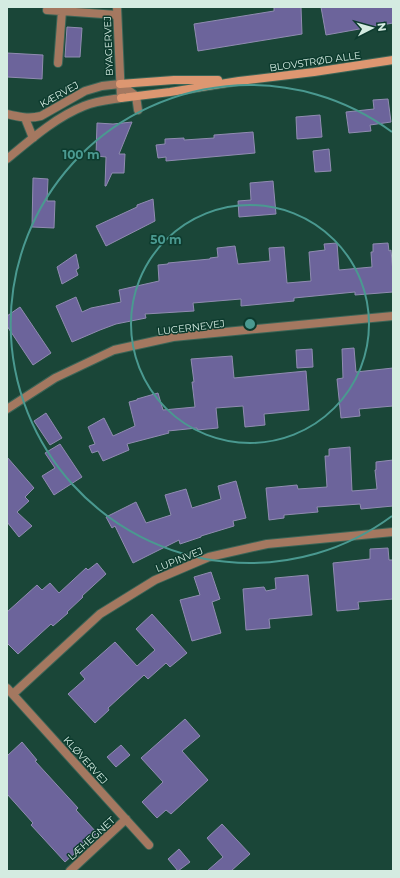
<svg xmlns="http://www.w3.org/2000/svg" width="400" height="878" font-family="Montserrat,sans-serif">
  <rect width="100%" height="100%" fill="#1a4638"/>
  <!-- building -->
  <path fill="#6c649b" stroke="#908cb1" d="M274 7H301L302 34 198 51 194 24 274 11Z
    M321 7H393V23L326 35Z
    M67 27 82 28 80 57H65Z
    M7 53 43 55 42 79 7 77Z
    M388 99 391 122 370 125 371 131 349 133 346 112 374 109 373 100Z
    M320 115 322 137 297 139 296 117Z
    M132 122 119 154H125L124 173H112L106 186H105L106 157 96 156 97 123 113 124Z
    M253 132 255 153 166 161V157L158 158 156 145 165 144V139L184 138V140L214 138V135Z
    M329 149 331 171 315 172 313 151Z
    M33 178 48 179 47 201H55L54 228 32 227Z
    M273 181 276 214 239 217 238 201 251 200 250 183Z
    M153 199 155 221 106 246 96 226 137 207V205Z
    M337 243 339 270 372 267 371 252H373V244L388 243 389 251 391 250 393 272V292L355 295V292L294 298V301L241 306V299L193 303 194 311 145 314 146 318 116 324 100 330 72 342 56 306 76 297 82 312 91 308 121 302 119 290 159 281 158 265 168 264V263L210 259V258L218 257 217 248 235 246 238 264 270 261 269 248 284 247 287 283 311 281 309 252 325 250 324 244Z
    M76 254 79 268 76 270 78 275 62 284 57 267Z
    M20 307 51 353 33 365 7 326V316Z
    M354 348 356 372 393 368V406L359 409 360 416 341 418 337 379 343 378 342 349Z
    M312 349 313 367 297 368 296 350Z
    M232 356 234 378 306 371 309 410 264 414 265 425 245 427 243 406 216 408 218 428 197 430V428L168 431 169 433 127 444 129 450 103 461 98 451 92 453 89 446 95 444 88 427 104 418 113 436 135 426 129 402 137 400V399L158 393 163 410 195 407 192 382H194L191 359Z
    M46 413 62 438 50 445 34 421Z
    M60 444 82 477 54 495 42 476 55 468 45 453Z
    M350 447 352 491 377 489 375 470H376V462L393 460V506L361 509 360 504 317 507 318 512 284 515V518L269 520 266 488 297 485 298 489 327 487 325 456H329V449Z
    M7 457 34 488 25 497 29 501 17 512 32 526 19 537 7 522Z
    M236 481 246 518 233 521 234 526 201 536V537L180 544 179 540 133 563 115 526 112 528 106 517 136 502 146 523 171 515 165 495 186 489 192 508 221 499 218 486Z
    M388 548 389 560H393V599L358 602 359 609 337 611 333 563 370 559V549Z
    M97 563 106 574 82 596 83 597 67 612 68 613 53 626 51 624 18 654 7 643V612L37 585 42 590 50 583 59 593 86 568 88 570Z
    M211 572 220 599 212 602 221 633 192 641 180 600 200 595 194 577Z
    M308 575 312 615 269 619 270 628 246 630 243 589 264 587 266 591 276 589 275 578Z
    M152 614 187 653 170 667 166 663 148 679 144 675 108 708 109 710 95 723 68 694 85 679 80 673 115 642 137 666 155 650 136 629Z
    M185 719 200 736 182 751 208 780 171 814 166 810 157 818 142 802 163 782 141 758Z
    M22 742 37 760 35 761 78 808 76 810 97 833 65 862 31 825 33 823 7 794V756Z
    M121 745 130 755 116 767 107 757Z
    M222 824 250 854 231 871H207L223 857 207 838Z
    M179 849 190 862 178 871 168 859Z"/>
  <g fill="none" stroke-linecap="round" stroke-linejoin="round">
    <defs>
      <path id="lane" d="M47 10 117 15
        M58 63 62 11"/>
      <path id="street" d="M120 84 136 96 138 110
        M7 114C19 117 29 119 41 116L85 91 102 86 120 84
        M25 118 33 138
        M7 159C30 140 56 117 84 106 96 101 108 100 121 98L117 7
        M7 409 55 378 114 350 173 337 393 316
        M7 688 149 845
        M13 694 100 614 155 580 209 557 267 544 393 532
        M70 871 126 819"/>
      <path id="secondary" d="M120 84 174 80H218
        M121 98 170 92 239 81 314 72 393 60"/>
    </defs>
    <!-- lane casing -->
    <use href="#lane" stroke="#3b6456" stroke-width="10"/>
    <!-- street casing -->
    <use href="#street" stroke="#3b6456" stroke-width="10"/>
    <!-- secondary casing -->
    <use href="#secondary" stroke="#3b6456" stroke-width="10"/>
    <!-- lane -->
    <use href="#lane" stroke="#a47860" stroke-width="8"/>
    <!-- street -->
    <use href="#street" stroke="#a47860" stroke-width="8"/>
    <!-- secondary -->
    <use href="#secondary" stroke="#dd9771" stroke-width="8"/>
  </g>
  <!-- distance rings -->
  <g fill="none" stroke="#4a9990" stroke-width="2">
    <circle cx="250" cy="324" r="119"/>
    <path d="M392 516A239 239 0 1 1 392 132"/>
  </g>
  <g text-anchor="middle" stroke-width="3" stroke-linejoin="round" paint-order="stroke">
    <!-- street labels -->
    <g font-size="10" fill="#d4ebe1" stroke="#0d3b2e">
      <text transform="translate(108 46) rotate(-92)" y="4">BYAGERVEJ</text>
      <text transform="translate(315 61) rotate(-8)" y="4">BLOVSTRØD ALLE</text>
      <text transform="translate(59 94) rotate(-29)" y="4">KÆRVEJ</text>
      <text transform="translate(191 327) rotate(-7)" y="4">LUCERNEVEJ</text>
      <text transform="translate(179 559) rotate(-22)" y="4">LUPINVEJ</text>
      <text transform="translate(86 760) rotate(48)" y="4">KLØVERVEJ</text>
      <text transform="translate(91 838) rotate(-42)" y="4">LÆHEGNET</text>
    </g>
  </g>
  <circle cx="250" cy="324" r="6" fill="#4a9990" stroke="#0d3b2e" stroke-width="2"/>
  <g font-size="12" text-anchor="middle" font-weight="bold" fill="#4a9990" stroke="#0d3b2e" stroke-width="3" stroke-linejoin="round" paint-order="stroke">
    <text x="81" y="159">100 m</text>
    <text x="166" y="244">50 m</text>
  </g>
  <!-- border -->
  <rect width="400" height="878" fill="none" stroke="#d4ebe1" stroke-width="16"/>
  <!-- north arrow -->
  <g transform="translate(372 28) rotate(84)" stroke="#0d3b2e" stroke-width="3" paint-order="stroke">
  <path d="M0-3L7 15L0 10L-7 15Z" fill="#d4ebe1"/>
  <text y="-6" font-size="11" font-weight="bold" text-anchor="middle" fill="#d4ebe1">N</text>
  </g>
</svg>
